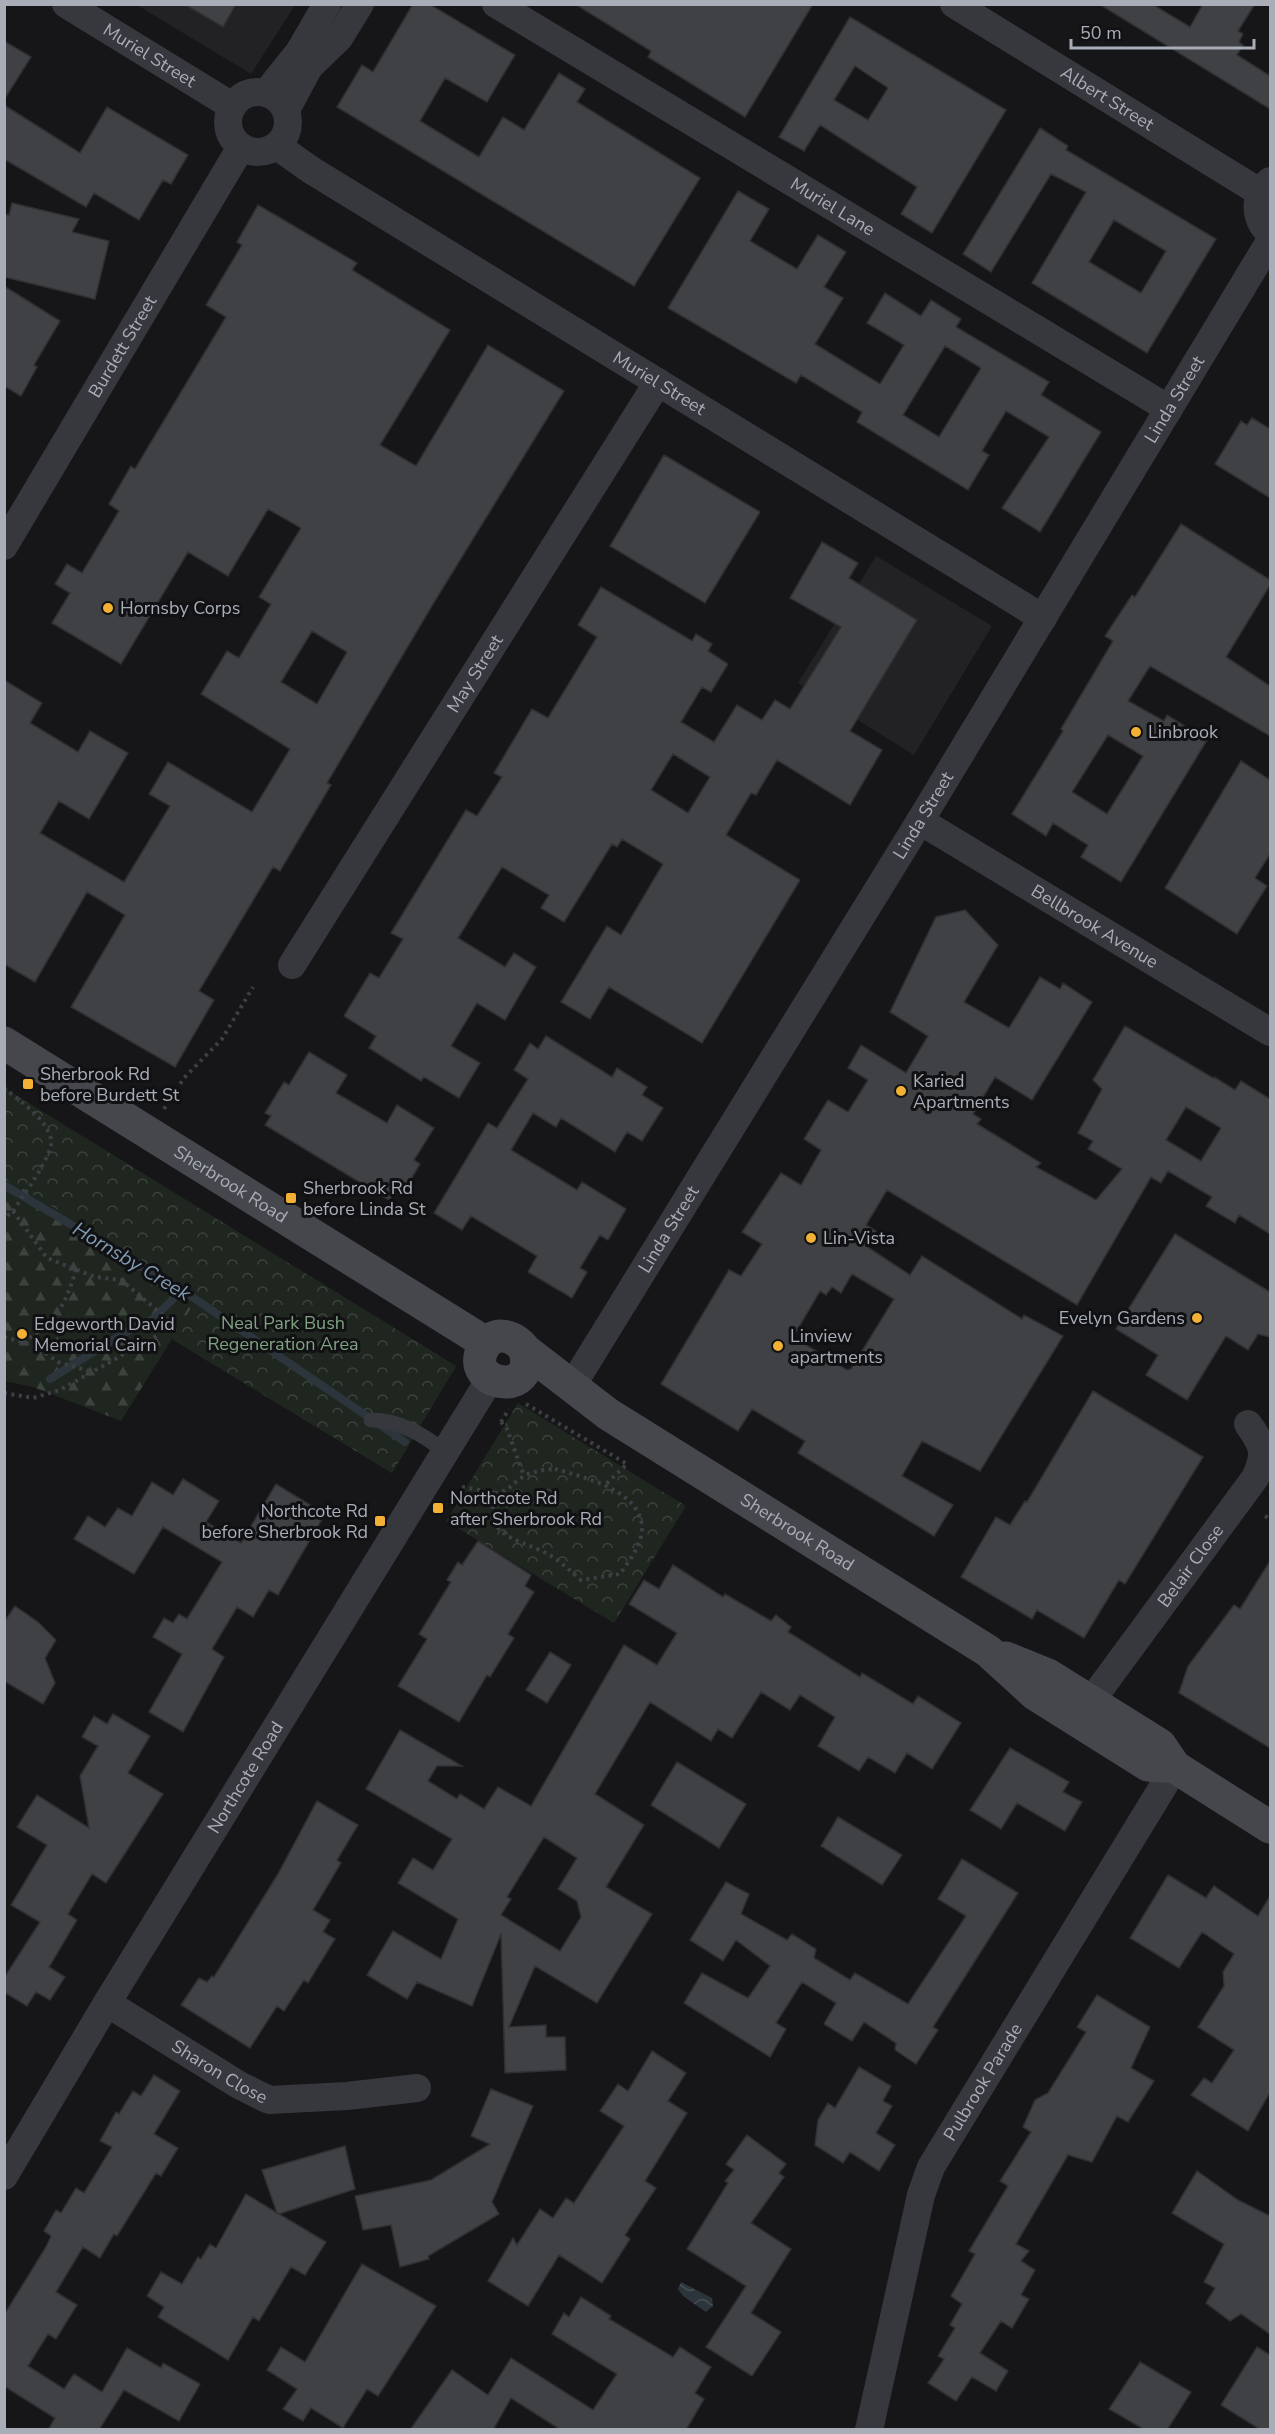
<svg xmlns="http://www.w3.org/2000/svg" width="1275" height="2434" font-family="'Nunito Sans',sans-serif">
  <defs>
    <pattern id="forest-firs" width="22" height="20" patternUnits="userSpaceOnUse" patternTransform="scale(1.5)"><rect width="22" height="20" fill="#1e261f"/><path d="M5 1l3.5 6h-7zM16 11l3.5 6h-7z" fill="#3c433d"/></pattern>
    <pattern id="park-crowns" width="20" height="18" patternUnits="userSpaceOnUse" patternTransform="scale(1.5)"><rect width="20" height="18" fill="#1e261f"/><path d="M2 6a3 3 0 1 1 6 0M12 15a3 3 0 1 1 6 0" fill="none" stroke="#3c433d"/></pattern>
    <pattern id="water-waves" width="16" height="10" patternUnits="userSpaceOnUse" patternTransform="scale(1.5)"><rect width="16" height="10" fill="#2c353c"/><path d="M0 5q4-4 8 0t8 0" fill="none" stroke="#485056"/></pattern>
  </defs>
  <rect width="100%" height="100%" fill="#161618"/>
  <!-- built -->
  <path fill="#222225" d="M137 5H295L251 74Z
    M876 556 992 626 914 755 798 683Z"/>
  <!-- forest -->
  <path fill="url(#forest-firs)" d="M4 1088 456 1366 392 1473 172 1339 121 1421 33 1387 5 1381Z"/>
  <!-- park -->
  <path fill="url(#park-crowns)" d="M4 1088 456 1366 392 1473 172 1339 199 1295 5 1178Z
    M518 1403 686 1506 614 1623 446 1521Z"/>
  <!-- water -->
  <path fill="url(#water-waves)" d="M681 2282 712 2298 713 2306 706 2312 683 2296 678 2289Z"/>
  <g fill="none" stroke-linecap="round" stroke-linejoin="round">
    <!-- stream -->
    <path stroke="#2c353c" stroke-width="8" d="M4 1185 182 1290 405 1442
      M50 1379 124 1333 152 1320 182 1290"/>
  </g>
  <!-- building -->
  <path fill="#404145" stroke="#303034" stroke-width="1.5" fill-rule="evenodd" d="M184 4H236L223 27Z
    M413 4H429L515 55 487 102 445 78 420 121 479 157 503 117 524 130 559 73 585 89 577 102 700 178 634 286 337 107 362 65 373 72Z
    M575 4H813L745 117 648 57 651 51Z
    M1099 4H1152L1190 27 1203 4H1255L1238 31 1243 34 1239 42 1243 45 1237 55 1270 76V109Z
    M850 17 1006 110 932 233 901 214 917 187 820 125 804 151 779 137ZM855 66 888 88 868 120 834 100Z
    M4 41 31 57 4 100Z
    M4 105 80 153 107 107 188 155 171 184 163 180 139 220 94 193 86 207 4 159Z
    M1040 128 1068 146 1066 150 1216 239 1147 353 1032 283 1086 192 1051 174 991 272 963 254ZM1114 220 1166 251 1141 293 1089 262Z
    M738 191 769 209 750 241 797 269 818 235 846 252 824 287 843 298 815 344 880 384 904 345 867 323 885 293 921 316 931 300 961 319 956 327 1049 382 1041 395 1101 432 1040 532 1002 508 1049 437 1006 411 982 451 989 455 968 490 857 422 862 412 801 375 796 383 668 308ZM945 346 981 368 939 437 903 415Z
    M12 203 79 219 72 232 109 241 95 299 4 277V214L9 215Z
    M258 205 357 263 352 270 450 330 380 445 416 466 488 345 564 391 433 604 327 783 331 785 280 871 273 867 199 991 214 1000 175 1067 71 1007 125 915 87 892 35 982 4 964V680L42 703 30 723 78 752 90 731 128 753 89 819 59 801 40 833 124 882 170 806 149 794 168 762 252 812 290 749 201 694 227 651 239 658 271 604 259 597 301 528 268 509 228 576 188 552 121 664 52 623 70 593 55 584 67 564 82 573 119 511 109 504 131 466 135 469 226 317 206 305 242 245 237 242ZM312 631 347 652 317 704 281 682Z
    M4 286 60 321 34 365 37 367 21 396 4 386Z
    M1252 418 1270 429V498L1215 464 1241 421 1247 425Z
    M664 455 760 512 705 603 610 546Z
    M1181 524 1270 580V585L1226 657 1270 686V736L1150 666 1128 701 1164 721 1167 715 1207 740 1121 882 1081 857 1088 845 1053 823 1046 836 1012 814 1063 731 1061 729 1113 641 1105 636 1132 595 1135 597ZM1108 735 1143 756 1107 814 1072 792Z
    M822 542 858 563 849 578 917 620 850 731 882 750 850 805 777 760 756 795 751 793 726 835 800 880 702 1043 609 987 590 1019 561 1002 607 926 621 935 663 864 622 839 617 847 612 844 564 922 541 908 549 895 502 867 458 938 505 967 514 953 536 967 505 1020 477 1003 451 1046 480 1063 459 1098 424 1077 421 1081 369 1048 376 1036 344 1016 370 973 379 978 403 939 391 933 466 810 477 816 502 777 494 773 532 709 548 718 597 637 578 625 601 587 692 641 696 634 712 644 708 651 728 664 711 692 702 687 681 722 714 742 737 705 762 720 775 700 790 709 841 627 790 598ZM673 754 710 777 688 813 651 790Z
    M1241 761 1270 780V854L1255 878 1267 886 1237 934 1165 888Z
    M965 910 998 945 964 1002 1009 1028 1040 977 1060 989 1063 983 1092 1002 1032 1100 995 1077 973 1114 981 1119 977 1124 1041 1163 1036 1167 1096 1200 1122 1169 1088 1149 1093 1141 1078 1133 1102 1089 1093 1080 1125 1026 1213 1078 1214 1077 1235 1090 1241 1081 1270 1099V1234L1239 1215 1235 1223 1206 1206 1212 1197 1168 1171 1161 1183 1151 1177 1077 1305 887 1190 866 1225 876 1231 866 1246 910 1275 922 1256 1022 1319 1024 1315 1063 1336 980 1471 922 1441 902 1476 953 1505 934 1536 798 1453 805 1441 752 1409 738 1431 661 1384 729 1270 741 1276 762 1244 742 1232 781 1173 801 1185 821 1150 804 1139 828 1100 848 1112 868 1080 848 1068 861 1045 906 1073 928 1036 890 1012 936 917ZM1186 1107 1221 1128 1201 1161 1166 1140ZM852 1274 894 1299 851 1369 847 1370 793 1337 820 1291 826 1295 832 1287 841 1293Z
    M546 1036 612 1077 617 1068 647 1087 642 1095 663 1108 642 1141 627 1132 615 1152 561 1118 556 1127 533 1113 511 1150 577 1190 582 1182 626 1209 608 1240 600 1235 580 1268 587 1272 572 1298 528 1272 537 1256 471 1216 462 1230 434 1213 488 1123 497 1128 528 1079 514 1070 530 1043 538 1049Z
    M309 1052 347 1075 336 1093 387 1123 397 1105 434 1128 414 1160 420 1164 401 1196 394 1192 389 1200 265 1125 271 1116 265 1113 284 1082 289 1085Z
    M1175 1234 1270 1292V1337L1258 1334 1248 1350 1226 1336 1187 1400 1146 1375 1158 1355 1116 1329Z
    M1093 1391 1203 1457 1125 1584 1119 1580 1084 1638 1037 1610 1032 1619 961 1577 996 1517 1010 1525 1025 1501 1027 1502Z
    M183 1479 219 1501 206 1522 241 1543 276 1484 325 1514 278 1595 269 1590 253 1617 237 1607 212 1649 224 1657 183 1732 149 1712 182 1654 153 1637 164 1618 173 1623 179 1614 187 1619 222 1562 163 1527 134 1574 74 1539 88 1516 105 1527 118 1508 132 1516 152 1482 173 1495Z
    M478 1541 531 1575 525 1586 534 1592 508 1634 514 1638 490 1677 487 1675 459 1722 398 1686 427 1639 419 1634 451 1582 447 1580 458 1562 462 1565Z
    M1270 1561V1748L1179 1693 1188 1666 1234 1605 1240 1609Z
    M673 1565 723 1597 725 1594 771 1621 776 1615 791 1627 788 1632 860 1677 862 1673 913 1704 918 1696 961 1723 932 1769 907 1753 895 1773 868 1757 859 1771 818 1746 835 1717 800 1695 790 1710 761 1692 732 1738 718 1729 711 1741 650 1702 595 1794 644 1825 606 1887 652 1914 597 2003 535 1966 509 2027 546 2025V2037H565L566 2070 505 2073 501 1934 472 2006 417 1982 407 1999 367 1975 393 1931 441 1959 458 1919 398 1883 413 1858 433 1870 452 1839 366 1789 400 1730 462 1766H437L428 1781 457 1799 460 1794 484 1809 498 1787 531 1806 624 1645 657 1665 677 1633 629 1604 644 1580 659 1589ZM544 1837 577 1858 558 1889 577 1901 581 1917 560 1951 501 1915 511 1899 507 1897Z
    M15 1606 38 1622 56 1640 45 1658 55 1683 43 1704 4 1681V1622Z
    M550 1652 571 1665 547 1703 526 1690Z
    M113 1714 150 1736 128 1773 163 1794 106 1883 92 1874 68 1914 77 1920 49 1967 65 1977 50 2000 36 1992 27 2006 4 1992V1978L40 1922 11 1905 47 1845 17 1827 37 1795 89 1828 80 1776 98 1746 82 1737 94 1716 107 1724Z
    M1010 1748 1069 1782 1063 1792 1082 1802 1065 1831 1017 1803 1001 1829 970 1810Z
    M677 1762 746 1804 719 1848 651 1805Z
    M317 1801 358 1825 337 1860 341 1863 313 1910 330 1920 323 1932 335 1939 308 1983 304 1980 284 2011 277 2006 250 2048 181 2005 199 1978 207 1982 212 1976 214 1977 278 1874Z
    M838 1817 902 1855 882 1885 821 1846Z
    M962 1859 1018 1893 933 2027 938 2030 916 2064 895 2050 896 2043 864 2022 852 2041 824 2024 836 2003 802 1982 776 2023 786 2029 770 2057 684 2003 702 1973 748 1998 770 1966 736 1940 723 1961 690 1940 726 1882 749 1894 741 1914 787 1940 792 1934 816 1949 814 1958 850 1980 855 1973 908 2004 966 1916 938 1899Z
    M1168 1875 1206 1898 1214 1886 1258 1916 1270 1896V2092L1248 2131 1191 2095 1204 2078 1212 2083 1234 2050 1198 2027 1224 1986 1223 1972 1234 1954 1202 1932 1179 1968 1130 1938Z
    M1097 1995 1150 2027 1131 2068 1154 2081 1128 2122 1117 2116 1092 2162 1068 2155 1016 2244 1029 2251 1021 2261 1035 2270 1021 2295 1029 2299 1012 2328 1001 2321 980 2353 1008 2371 996 2391 972 2377 956 2401 928 2383 944 2359 938 2356 955 2328 950 2325 962 2304 951 2296 975 2254 969 2251 1008 2186 1000 2181 1031 2132 1023 2127 1035 2100 1048 2093 1086 2032 1077 2027Z
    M652 2051 686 2073 668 2101 687 2113 645 2181 656 2188 625 2235 630 2239 602 2283 559 2255 528 2306 488 2281 513 2238 517 2245 540 2209 553 2218 566 2198 574 2203 624 2126 600 2111 618 2084 628 2091Z
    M859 2067 891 2086 883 2101 892 2106 876 2133 895 2145 879 2171 850 2152 843 2163 815 2145 818 2120 828 2103 835 2108Z
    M154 2075 180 2091 154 2134 178 2148 161 2176 156 2173 117 2236 114 2234 100 2258 83 2247 56 2292 77 2305 56 2339 48 2334 28 2366 64 2389 74 2374 102 2392 127 2348 161 2368 163 2363 200 2384 179 2421 124 2390 99 2430H48L55 2418 4 2386V2315L46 2247 51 2236 44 2231 56 2210 61 2213 76 2188 84 2193 112 2147 100 2141 116 2112 119 2114 133 2091 141 2096Z
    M491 2089 533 2106 492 2202 499 2214 428 2256 429 2259 400 2267 391 2225 363 2230 355 2196 431 2180 490 2144 471 2136Z
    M747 2135 786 2164 779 2173 784 2177 751 2223 791 2249 751 2313 781 2332 752 2376 706 2347 746 2286 687 2249 728 2183 725 2181 734 2170 726 2164Z
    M345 2146 355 2189 279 2214 326 2242 305 2275 291 2267 259 2321 253 2317 228 2360 158 2317 164 2307 147 2296 161 2272 182 2284 198 2257 201 2259 210 2244 216 2248 246 2194 277 2213 262 2170Z
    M1197 2171 1238 2200 1270 2216V2334L1241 2314 1230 2321 1206 2303 1215 2288 1204 2282 1224 2244 1172 2213Z
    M362 2264 436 2306 378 2396 367 2389 343 2428 311 2408 303 2421 283 2409 297 2389 267 2370 281 2347 305 2362Z
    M581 2297 611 2316 609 2319 673 2357 680 2347 711 2367 695 2393 704 2399 686 2430H561L511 2398 493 2430H410L452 2370 488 2395 511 2358 593 2410 617 2374 552 2334 564 2313 569 2317Z
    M1257 2347 1270 2355V2430H1261L1221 2405Z
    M1140 2362 1191 2392 1167 2430H1145L1109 2409Z"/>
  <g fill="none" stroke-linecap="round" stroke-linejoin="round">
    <!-- path -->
    <path stroke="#3d3f44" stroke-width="4" stroke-dasharray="3 4.5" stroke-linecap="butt" d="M4 1088C20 1101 46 1118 51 1139 55 1153 22 1197 13 1211L4 1218
      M164 1109 184 1078 222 1039 253 987
      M13 1211 47 1258 95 1277 121 1280 172 1323
      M4 1337 36 1346 58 1362 89 1371
      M23 1342C55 1323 66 1305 76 1269
      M4 1393 33 1398 60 1390 160 1334
      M526 1404 627 1464 606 1484
      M501 1422 509 1409
      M501 1422 507 1429 524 1476
      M555 1469C583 1477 641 1490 642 1528 642 1545 629 1561 620 1574L581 1580C569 1570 557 1558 544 1552 514 1538 482 1535 496 1493 509 1491 511 1485 521 1478 531 1471 543 1470 555 1469Z
      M462 1487 496 1493
      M1265 1516 1270 1519"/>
    <!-- service -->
    <path stroke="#37383d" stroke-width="15" d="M371 1420C400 1420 423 1435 446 1452"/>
    <!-- minor -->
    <g stroke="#37383d" stroke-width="28">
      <path id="s1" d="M66 4 232 106"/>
      <path id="s2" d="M496 4 1169 409"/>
      <path id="s3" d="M954 4 1261 193"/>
      <circle cx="258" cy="122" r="30"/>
      <path d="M267 92 299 52 327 4"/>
      <path d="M286 110 309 67 339 38 360 4"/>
      <path id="s4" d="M277 146 311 170 1043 618"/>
      <path d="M1270 181C1253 195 1254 219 1270 233"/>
      <path id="s5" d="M4 546 241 147"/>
      <path id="s6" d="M920 821 1270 1032"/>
      <path id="s7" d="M292 965 658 382"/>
      <path id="s8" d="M572 1386 920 821 1270 241"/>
      <path id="s9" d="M1091 1701 1255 1478C1267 1453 1263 1445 1248 1424"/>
      <path id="s10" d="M107 2003 239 2085 269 2100 347 2096 417 2088"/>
      <path id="s11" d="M4 2176 107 2003 490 1379"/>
      <path id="s12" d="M869 2430 921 2195 931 2167 1175 1767"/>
    </g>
    <!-- secondary -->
    <g stroke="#45474d" stroke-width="33">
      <path id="s13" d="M4 1043 486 1343"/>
      <path id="s14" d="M525 1350C538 1399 463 1386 483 1348 493 1329 515 1335 525 1350L608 1414 988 1651 1035 1694 1148 1765 1175 1767"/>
      <path d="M1006 1658 1048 1675 1160 1745 1175 1767 1270 1827"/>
    </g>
  </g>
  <!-- markers -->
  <g fill="#f2b134" stroke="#111113" stroke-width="2">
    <circle cx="108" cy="608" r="6"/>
    <circle cx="1136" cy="732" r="6"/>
    <rect x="22" y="1078" width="12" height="12" rx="3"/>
    <circle cx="901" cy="1091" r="6"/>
    <rect x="285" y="1192" width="12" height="12" rx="3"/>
    <circle cx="811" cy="1238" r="6"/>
    <circle cx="1197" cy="1318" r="6"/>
    <circle cx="22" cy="1334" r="6"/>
    <circle cx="778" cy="1346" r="6"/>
    <rect x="432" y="1502" width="12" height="12" rx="3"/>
    <rect x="374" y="1515" width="12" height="12" rx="3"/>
  </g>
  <g text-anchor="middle" stroke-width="6" stroke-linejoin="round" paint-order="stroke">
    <!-- street labels -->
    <g font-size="18" fill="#a8adb8" stroke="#111113">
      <text dy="6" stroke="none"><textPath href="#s1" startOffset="98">Muriel Street</textPath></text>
      <text dy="6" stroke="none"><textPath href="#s3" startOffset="180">Albert Street</textPath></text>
      <text dy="6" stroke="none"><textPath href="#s2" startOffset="393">Muriel Lane</textPath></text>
      <text dy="6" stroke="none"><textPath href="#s5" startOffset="232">Burdett Street</textPath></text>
      <text dy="6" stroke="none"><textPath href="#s4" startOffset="450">Muriel Street</textPath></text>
      <text dy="6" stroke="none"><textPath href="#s8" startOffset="1156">Linda Street</textPath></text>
      <text dy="6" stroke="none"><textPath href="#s7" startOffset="344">May Street</textPath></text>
      <text dy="6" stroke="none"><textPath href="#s8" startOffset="670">Linda Street</textPath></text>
      <text dy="6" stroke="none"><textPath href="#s6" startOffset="204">Bellbrook Avenue</textPath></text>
      <text dy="6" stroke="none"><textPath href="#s13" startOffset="267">Sherbrook Road</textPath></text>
      <text dy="6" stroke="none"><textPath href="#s8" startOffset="184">Linda Street</textPath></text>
      <text dy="6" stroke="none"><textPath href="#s14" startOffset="474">Sherbrook Road</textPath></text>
      <text dy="6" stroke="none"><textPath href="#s9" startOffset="168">Belair Close</textPath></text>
      <text dy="6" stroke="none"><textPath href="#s11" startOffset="466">Northcote Road</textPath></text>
      <text dy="6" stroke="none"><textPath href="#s10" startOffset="132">Sharon Close</textPath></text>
      <text dy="6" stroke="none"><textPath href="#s12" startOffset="370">Pulbrook Parade</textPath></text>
    </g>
    <!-- poi labels -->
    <g font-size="18" fill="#a8adb8" stroke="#111113" text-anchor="start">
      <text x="120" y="614">Hornsby Corps</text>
      <text x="1148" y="738">Linbrook</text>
      <text x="40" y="1080">Sherbrook Rd<tspan x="40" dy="21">before Burdett St</tspan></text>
      <text x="913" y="1087">Karied<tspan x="913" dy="21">Apartments</tspan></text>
      <text x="303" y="1194">Sherbrook Rd<tspan x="303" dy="21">before Linda St</tspan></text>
      <text x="823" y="1244">Lin-Vista</text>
      <text x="1185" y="1324" text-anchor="end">Evelyn Gardens</text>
      <text x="34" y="1330">Edgeworth David<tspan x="34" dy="21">Memorial Cairn</tspan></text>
      <text x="790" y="1342">Linview<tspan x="790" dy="21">apartments</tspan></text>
      <text x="450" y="1504">Northcote Rd<tspan x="450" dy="21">after Sherbrook Rd</tspan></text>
      <text x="368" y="1517" text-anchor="end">Northcote Rd<tspan x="368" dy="21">before Sherbrook Rd</tspan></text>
    </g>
    <!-- park labels -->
    <g font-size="18" fill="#7fa381" stroke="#111113">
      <text x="283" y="1329">Neal Park Bush<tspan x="283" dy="21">Regeneration Area</tspan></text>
    </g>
    <!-- water labels -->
    <g font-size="20" font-style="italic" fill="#7f9bb3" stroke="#111113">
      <text transform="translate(132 1261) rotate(31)" y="7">Hornsby Creek</text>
    </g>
  </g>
  <!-- border -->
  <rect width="1275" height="2434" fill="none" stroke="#a8adb8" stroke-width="12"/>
  <!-- scale -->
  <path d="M1071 39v9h183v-9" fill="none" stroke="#a8adb8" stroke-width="3"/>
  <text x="1080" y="39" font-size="18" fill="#a8adb8" stroke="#111113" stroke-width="4.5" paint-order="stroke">50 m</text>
</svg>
